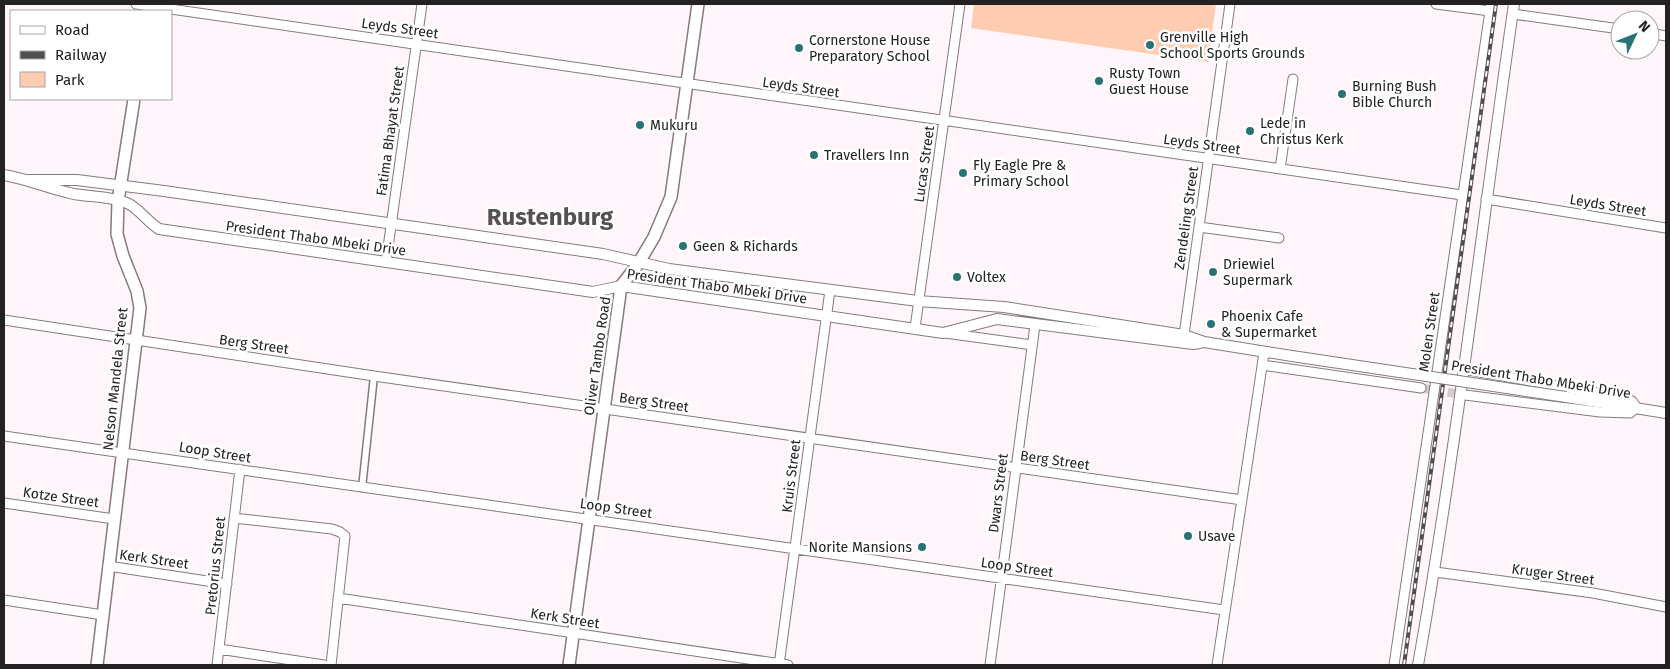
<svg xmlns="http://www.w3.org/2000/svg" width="1670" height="669" font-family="'Fira Sans',sans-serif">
  <rect width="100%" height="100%" fill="#fff5fa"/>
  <!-- green -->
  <path fill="#feccb1" d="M974 4H1216L1208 62 971 28Z"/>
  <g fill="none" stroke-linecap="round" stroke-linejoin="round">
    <!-- minor-tunnel -->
    <path stroke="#d3cbcf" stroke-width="9" stroke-dasharray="9 4.5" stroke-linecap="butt" d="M1421 388 1465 395"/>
    <defs>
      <path id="pedestrian" d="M362 488 374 376"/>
      <path id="minor" d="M136 4 1462 195
        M1436 4 1490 11
        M1513 14 1620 29
        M1650 33 1666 36
        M1280 169 1293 79
        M1486 199 1666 228
        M1199 227 1279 238
        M386 262 422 4
        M4 320 374 376 1242 500
        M915 328 960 4
        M945 333 1032 345
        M1181 339 1184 335 1230 4
        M1262 365 1421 388
        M1463 369 1620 397 1632 401 1636 407 1630 413 1600 412 1465 395
        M4 436 1224 610
        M4 503 114 519
        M234 518 332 529 340 532 345 536 331 665
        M108 566 227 584
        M1435 572 1593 593 1666 607
        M338 598 788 665
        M4 600 103 615
        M219 649 324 665
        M217 665 240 469
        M779 665 830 290
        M990 665 1035 325
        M1217 665 1264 353
        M1394 665 1491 4"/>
      <path id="tertiary" d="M4 175C28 179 50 189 74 194 91 197 111 196 127 203 140 209 147 222 159 229L593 292 621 286 943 333 997 319 1193 344 1200 343
        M29 180H77L164 191 603 254 669 269 918 301 1004 307 1184 335 1204 342 1292 356
        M1566 397 1666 413
        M1418 665C1457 446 1482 224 1514 4"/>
      <path id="secondary" d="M148 11 149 4
        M97 665 140 308 137 291 123 256 117 234 118 201 134 99
        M569 665 621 286 638 264 654 237 671 197 698 4"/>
    </defs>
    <!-- pedestrian casing -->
    <use href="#pedestrian" stroke="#847b7f" stroke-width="9"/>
    <!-- minor casing -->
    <use href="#minor" stroke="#847b7f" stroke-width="11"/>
    <!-- tertiary casing -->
    <use href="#tertiary" stroke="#847b7f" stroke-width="12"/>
    <!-- secondary casing -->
    <use href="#secondary" stroke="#847b7f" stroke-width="14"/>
    <!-- pedestrian -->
    <use href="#pedestrian" stroke="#fff" stroke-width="6"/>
    <!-- minor -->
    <use href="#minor" stroke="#fff" stroke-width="9"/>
    <!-- tertiary -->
    <use href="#tertiary" stroke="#fff" stroke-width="10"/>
    <!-- secondary -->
    <use href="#secondary" stroke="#fff" stroke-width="11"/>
    <defs>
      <path id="rail" d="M1404 665 1496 4"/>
    </defs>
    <!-- rail casing -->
    <use href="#rail" stroke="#524d50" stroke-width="4"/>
    <!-- rail -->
    <use href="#rail" stroke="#fff" stroke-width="2" stroke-dasharray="5.5" stroke-linecap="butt"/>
    <defs>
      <path id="tertiary-bridge" d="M1292 356 1566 397"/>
    </defs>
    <!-- tertiary-bridge casing -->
    <use href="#tertiary-bridge" stroke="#847b7f" stroke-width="12" stroke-linecap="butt"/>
    <!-- tertiary-bridge -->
    <use href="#tertiary-bridge" stroke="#fff" stroke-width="10"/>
  </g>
  <!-- markers -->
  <g fill="#297374" stroke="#fff" stroke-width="2">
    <circle cx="1150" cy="45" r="5"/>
    <circle cx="799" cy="48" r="5"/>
    <circle cx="1099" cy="81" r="5"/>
    <circle cx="1342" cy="94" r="5"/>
    <circle cx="640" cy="125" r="5"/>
    <circle cx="1250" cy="131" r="5"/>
    <circle cx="814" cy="155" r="5"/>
    <circle cx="963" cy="173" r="5"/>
    <circle cx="683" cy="246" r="5"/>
    <circle cx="1213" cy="272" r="5"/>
    <circle cx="957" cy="277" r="5"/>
    <circle cx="1211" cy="324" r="5"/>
    <circle cx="1188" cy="536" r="5"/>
    <circle cx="922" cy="547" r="5"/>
  </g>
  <g text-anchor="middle" stroke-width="5" stroke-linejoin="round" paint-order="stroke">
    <!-- street labels -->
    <g font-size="14" fill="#242123" stroke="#fff">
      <text transform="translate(400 28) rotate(8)" y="5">Leyds Street</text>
      <text transform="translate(801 87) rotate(8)" y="5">Leyds Street</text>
      <text transform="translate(390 131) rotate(-82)" y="5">Fatima Bhayat Street</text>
      <text transform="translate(1202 144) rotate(8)" y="5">Leyds Street</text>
      <text transform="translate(924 164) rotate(-82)" y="5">Lucas Street</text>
      <text transform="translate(1608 205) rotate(9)" y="5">Leyds Street</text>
      <text transform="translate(1186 218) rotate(-82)" y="5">Zendeling Street</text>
      <text transform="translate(316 238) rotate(8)" y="5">President Thabo Mbeki Drive</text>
      <text transform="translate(717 286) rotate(8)" y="5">President Thabo Mbeki Drive</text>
      <text transform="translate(1429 332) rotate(-82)" y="5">Molen Street</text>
      <text transform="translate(254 344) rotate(8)" y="5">Berg Street</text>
      <text transform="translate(597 356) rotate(-82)" y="5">Oliver Tambo Road</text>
      <text transform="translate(115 379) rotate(-84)" y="5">Nelson Mandela Street</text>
      <text transform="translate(1541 379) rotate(9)" y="5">President Thabo Mbeki Drive</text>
      <text transform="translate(654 402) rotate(8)" y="5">Berg Street</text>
      <text transform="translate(215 452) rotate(9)" y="5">Loop Street</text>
      <text transform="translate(1055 460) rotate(8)" y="5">Berg Street</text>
      <text transform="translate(791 476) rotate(-83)" y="5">Kruis Street</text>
      <text transform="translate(998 493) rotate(-83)" y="5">Dwars Street</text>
      <text transform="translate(61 497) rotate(8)" y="5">Kotze Street</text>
      <text transform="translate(616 508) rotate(8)" y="5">Loop Street</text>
      <text transform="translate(154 559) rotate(8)" y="5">Kerk Street</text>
      <text transform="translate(215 566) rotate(-84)" y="5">Pretorius Street</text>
      <text transform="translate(1017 567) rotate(8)" y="5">Loop Street</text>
      <text transform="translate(1553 574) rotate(8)" y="5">Kruger Street</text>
      <text transform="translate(565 618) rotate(9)" y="5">Kerk Street</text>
    </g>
    <!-- poi labels -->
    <g font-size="14" fill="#242123" stroke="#fff" text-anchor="start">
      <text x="1160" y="42">Grenville High<tspan x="1160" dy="16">School Sports Grounds</tspan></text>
      <text x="809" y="45">Cornerstone House<tspan x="809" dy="16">Preparatory School</tspan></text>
      <text x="1109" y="78">Rusty Town<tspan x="1109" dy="16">Guest House</tspan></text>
      <text x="1352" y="91">Burning Bush<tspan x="1352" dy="16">Bible Church</tspan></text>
      <text x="1260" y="128">Lede in<tspan x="1260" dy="16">Christus Kerk</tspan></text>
      <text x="650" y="130">Mukuru</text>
      <text x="824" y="160">Travellers Inn</text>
      <text x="973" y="170">Fly Eagle Pre &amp;<tspan x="973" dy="16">Primary School</tspan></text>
      <text x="693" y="251">Geen &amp; Richards</text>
      <text x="1223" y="269">Driewiel<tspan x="1223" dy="16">Supermark</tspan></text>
      <text x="967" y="282">Voltex</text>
      <text x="1221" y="321">Phoenix Cafe<tspan x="1221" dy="16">&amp; Supermarket</tspan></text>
      <text x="1198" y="541">Usave</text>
      <text x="912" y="552" text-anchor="end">Norite Mansions</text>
    </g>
    <!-- town labels -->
    <g font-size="24" font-weight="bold" fill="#574f53" stroke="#fff">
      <text x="550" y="225">Rustenburg</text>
    </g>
  </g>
  <!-- border -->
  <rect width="1670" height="669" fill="none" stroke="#242123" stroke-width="10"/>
  <!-- legend -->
  <rect x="10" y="10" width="162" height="90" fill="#ffffff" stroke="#a7a6a7"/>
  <rect x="20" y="26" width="25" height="8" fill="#ffffff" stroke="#a7a6a7"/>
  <text x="55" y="35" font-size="15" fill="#242123">Road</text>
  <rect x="20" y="51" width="25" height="8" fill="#524d50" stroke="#a7a6a7"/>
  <text x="55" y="60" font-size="15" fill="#242123">Railway</text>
  <rect x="20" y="72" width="25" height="15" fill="#feccb1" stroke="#a7a6a7"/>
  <text x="55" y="85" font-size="15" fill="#242123">Park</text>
  <!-- north arrow -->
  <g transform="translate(1635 35) rotate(47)"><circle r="24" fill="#ffffff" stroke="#a7a6a7"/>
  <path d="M0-4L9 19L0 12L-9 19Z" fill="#297374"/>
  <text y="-8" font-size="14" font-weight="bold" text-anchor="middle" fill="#242123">N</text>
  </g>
</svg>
